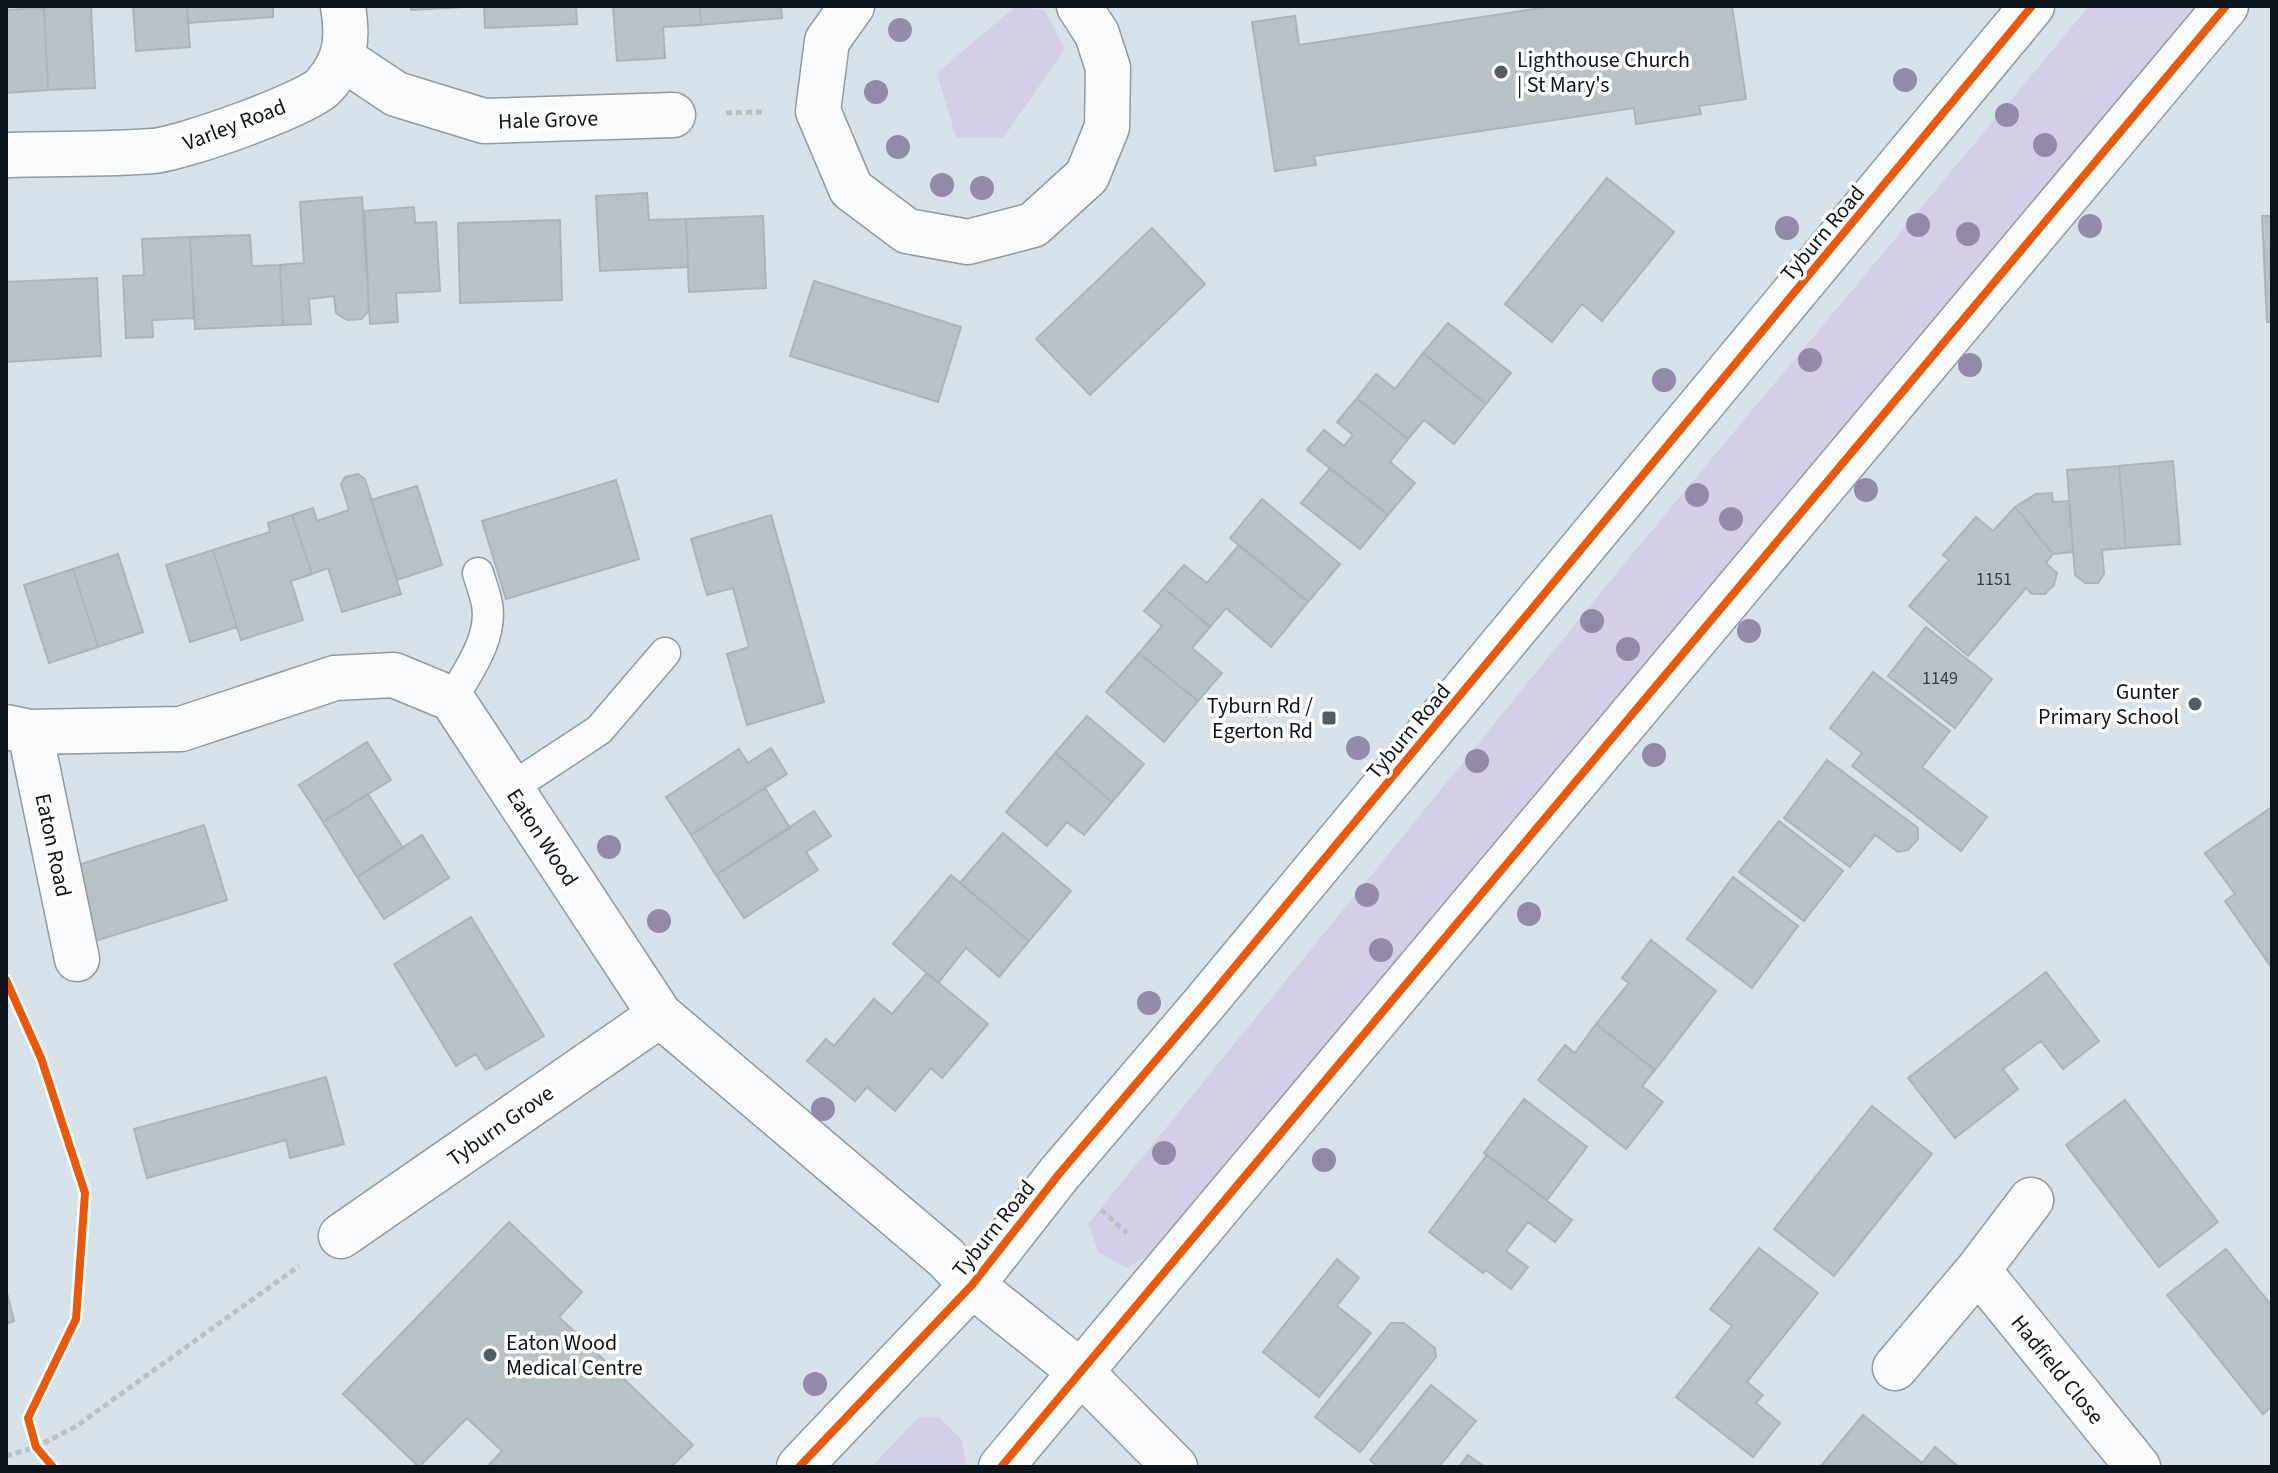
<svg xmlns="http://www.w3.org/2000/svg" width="2278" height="1473" font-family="'Source Sans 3',sans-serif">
  <rect width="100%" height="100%" fill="#d6e1e9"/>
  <!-- green -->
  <path fill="#d4cfe7" d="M1016 6 1044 10 1065 49 1003 138H956L937 73Z
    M2089 6H2196L1175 1227 1147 1256 1126 1268 1099 1253 1088 1224 1629 558Z
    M939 1417 962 1440 966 1467H871L918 1418Z"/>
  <!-- building -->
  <path fill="#b8c2c6" stroke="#aab4b9" stroke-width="2" d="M48 6H91L95 88 48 90 44 8Z
    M133 6H187L190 47 136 51Z
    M187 6H273V17L188 23Z
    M410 6H484L411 10Z
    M484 6H576L577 24 485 28Z
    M613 6H700L701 25 663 27 665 58 617 61Z
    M700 6H781L782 18 701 25Z
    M1554 6H1732L1746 99 1699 106 1701 114 1636 124 1634 108 1314 156 1316 165 1275 171 1252 22 1295 16 1299 45Z
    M44 8 48 90 6 93V10Z
    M1607 178 1674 232 1602 321 1582 304 1552 342 1505 304Z
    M647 193 649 220 686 219 688 267 600 271 596 196Z
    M362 197 369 310 362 319 347 320 336 313 334 296 309 299 311 324 283 325 280 265 304 263 300 202Z
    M414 207 415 223 436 222 440 291 396 293 398 322 370 324 364 211Z
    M763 216 766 288 689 292 686 219Z
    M2262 216H2272V322H2267Z
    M560 220 562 300 460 303 458 223Z
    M1152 228 1205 284 1090 395 1036 339Z
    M250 235 252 266 280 265 283 325 195 329 190 237Z
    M190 237 194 318 152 320 153 337 126 338 123 276 144 275 142 239Z
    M97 278 101 356 6 362V282Z
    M814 281 961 327 938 402 790 356Z
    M1448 323 1511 373 1486 404 1423 353Z
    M1423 353 1486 404 1454 444 1424 420 1408 439 1357 398 1376 374 1395 389Z
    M1357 398 1408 439 1390 462 1415 483 1388 515 1307 450 1324 430 1344 446 1353 435 1337 422Z
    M2173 461 2180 544 2126 548 2119 466Z
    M2119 466 2126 548 2102 550 2104 574 2098 583H2085L2075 575 2067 470Z
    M1330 468 1388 515 1360 549 1301 503Z
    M358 474 365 479 401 594 342 612 328 568 312 574 292 515 313 508 317 521 349 510 341 484 345 477Z
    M616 480 639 559 506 599 482 521Z
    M417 486 442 565 397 580 371 500Z
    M2052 493 2053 502 2069 501 2073 552 2053 554 2015 507 2036 494Z
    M1262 499 1340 564 1308 602 1230 538Z
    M2015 507 2053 554 2046 563 2057 573 2054 585 2045 594H2032L2026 588 1968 656 1909 606 1949 560 1943 555 1976 517 1993 531Z
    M292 515 312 574 291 581 303 620 241 640 213 550 270 532 268 523Z
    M771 515 824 702 747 725 727 654 749 647 733 588 707 595 691 539Z
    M1239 545 1308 602 1271 647 1226 608 1210 627 1164 588 1184 565 1207 583Z
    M213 550 237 627 190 642 166 565Z
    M118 554 143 632 98 647 73 569Z
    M73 569 98 647 49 663 24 585Z
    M1164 588 1210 627 1192 648 1222 673 1198 701 1139 653 1162 626 1144 611Z
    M1926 627 1992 679 1955 728 1888 676Z
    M1139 653 1198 701 1164 742 1106 692Z
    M1873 672 1950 731 1922 767 1987 817 1961 851 1852 766 1862 753 1830 728Z
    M1087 716 1144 764 1112 802 1055 753Z
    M367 742 391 780 323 822 299 785Z
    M771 748 787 774 691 835 666 797 739 749 748 763Z
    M1055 753 1112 802 1084 835 1067 822 1047 846 1006 812Z
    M1827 760 1918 828V839L1908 850 1898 852 1875 835 1850 867 1784 818Z
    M765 788 790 828 716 875 691 835Z
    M368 794 403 848 357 877 323 822Z
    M2272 807V968L2225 901 2235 894 2205 853Z
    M814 811 831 836 806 852 818 870 744 918 716 875Z
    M1779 821 1843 871 1804 921 1739 872Z
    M204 825 227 900 95 941 72 867Z
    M1003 833 1071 891 1029 941 960 883Z
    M422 835 449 878 384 919 357 877Z
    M951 875 1029 941 999 977 966 948 938 983 893 944Z
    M1733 877 1798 926 1752 988 1687 939Z
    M471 917 544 1036 486 1070 476 1054 456 1066 394 964Z
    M1651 940 1716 991 1655 1070 1596 1024 1629 983 1622 978Z
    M2046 972 2099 1041 2063 1069 2041 1041 2003 1069 2018 1089 1955 1138 1908 1078Z
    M927 973 988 1024 942 1078 931 1068 895 1111 867 1087 855 1101 807 1061 826 1039 834 1046 874 999 892 1014Z
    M1596 1024 1655 1070 1642 1086 1663 1102 1626 1149 1538 1080 1565 1045 1575 1053Z
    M326 1077 344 1144 290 1158 286 1140 147 1178 134 1129Z
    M1524 1099 1587 1147 1547 1200 1484 1153Z
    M2125 1100 2218 1222 2159 1267 2066 1145Z
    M1872 1106 1932 1154 1834 1276 1774 1229Z
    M1487 1155 1572 1220 1555 1242 1528 1222 1506 1251 1528 1267 1511 1289 1486 1270 1483 1273 1429 1232Z
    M509 1222 582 1292 559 1317 693 1445 671 1467H487L502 1451 467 1418 419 1467 343 1394Z
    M1759 1248 1818 1293 1747 1382 1763 1395 1756 1403 1780 1423 1753 1457 1676 1397 1732 1326 1710 1309Z
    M2226 1249 2272 1306V1406L2263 1414 2167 1295Z
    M1337 1259 1359 1278 1337 1306 1371 1333 1319 1397 1263 1352Z
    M6 1289 14 1321 6 1324Z
    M1391 1323H1404L1435 1348 1436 1357 1360 1452 1315 1417Z
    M1431 1385 1476 1421 1439 1467H1379L1370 1460Z
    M1863 1415 1922 1463 1919 1467H1820Z
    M1935 1447 1959 1467H1919Z
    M1468 1455 1485 1467H1459Z"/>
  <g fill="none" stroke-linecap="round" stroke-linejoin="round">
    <defs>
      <path id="service" d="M452 699C468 671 493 638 487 604 485 594 481 583 478 573
        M511 788 599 730 665 653"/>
      <path id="minor" d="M852 6 827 41 818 111 851 189 907 231 968 242 1033 225 1087 176 1107 127 1108 68 1097 34 1079 6
        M342 58 396 94 484 121 673 115
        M6 155C55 153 105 155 153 151 181 149 308 104 324 86 347 60 348 38 343 6
        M6 727 30 732 181 729 335 678 394 675 452 699 660 1015 945 1257 972 1285
        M30 732 77 959
        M341 1236 660 1015
        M1978 1270 2138 1467
        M1895 1368 1978 1270 2031 1200
        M1082 1373 1175 1467"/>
      <path id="secondary" d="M972 1285 1082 1373
        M799 1467 972 1285 1059 1174 1203 1005 2032 6
        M1001 1467 2226 6"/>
    </defs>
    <!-- service casing -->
    <use href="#service" stroke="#919a9f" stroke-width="33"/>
    <!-- minor casing -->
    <use href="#minor" stroke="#919a9f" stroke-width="47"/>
    <!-- secondary casing -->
    <use href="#secondary" stroke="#919a9f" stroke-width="47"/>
    <!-- path -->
    <path stroke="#bdc0c3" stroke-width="5" stroke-dasharray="6 4" stroke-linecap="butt" d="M726 113 764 112
      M1101 1210 1127 1233
      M6 1456 36 1447 75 1427 299 1266"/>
    <!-- service -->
    <use href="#service" stroke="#f9fafc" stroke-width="30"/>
    <!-- minor -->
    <use href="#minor" stroke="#f9fafc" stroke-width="44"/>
    <!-- secondary -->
    <use href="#secondary" stroke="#f9fafc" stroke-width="44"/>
    <defs>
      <path id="cycleway" d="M6 980 41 1058 85 1193 76 1319 28 1418 36 1447 53 1467
        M799 1467 972 1285 1059 1174 1203 1005 2032 6
        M1001 1467 2226 6"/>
    </defs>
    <!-- cycleway casing -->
    <use href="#cycleway" stroke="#fff" stroke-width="13"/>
    <!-- cycleway -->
    <use href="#cycleway" stroke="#e8590c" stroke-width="8"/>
  </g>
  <!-- trees -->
  <g fill="#938aaa">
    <circle cx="900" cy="30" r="12"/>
    <circle cx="1905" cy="80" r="12"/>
    <circle cx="876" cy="92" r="12"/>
    <circle cx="2007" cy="115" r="12"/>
    <circle cx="2045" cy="145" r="12"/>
    <circle cx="898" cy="147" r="12"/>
    <circle cx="942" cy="185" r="12"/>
    <circle cx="982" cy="188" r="12"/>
    <circle cx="1918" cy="225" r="12"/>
    <circle cx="2090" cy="226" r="12"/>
    <circle cx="1787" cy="228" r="12"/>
    <circle cx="1968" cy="234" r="12"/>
    <circle cx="1810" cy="360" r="12"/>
    <circle cx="1970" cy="365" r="12"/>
    <circle cx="1664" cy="380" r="12"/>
    <circle cx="1866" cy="490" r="12"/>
    <circle cx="1697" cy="495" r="12"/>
    <circle cx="1731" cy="519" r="12"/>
    <circle cx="1592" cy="621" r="12"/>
    <circle cx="1749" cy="631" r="12"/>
    <circle cx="1628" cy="649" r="12"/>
    <circle cx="1358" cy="748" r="12"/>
    <circle cx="1654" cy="755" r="12"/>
    <circle cx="1477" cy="761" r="12"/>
    <circle cx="609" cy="847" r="12"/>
    <circle cx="1367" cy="895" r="12"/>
    <circle cx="1529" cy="914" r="12"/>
    <circle cx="659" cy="921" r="12"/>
    <circle cx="1381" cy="950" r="12"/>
    <circle cx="1149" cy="1003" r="12"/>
    <circle cx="823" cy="1109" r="12"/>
    <circle cx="1164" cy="1153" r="12"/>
    <circle cx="1324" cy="1160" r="12"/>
    <circle cx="815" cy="1384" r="12"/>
  </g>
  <!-- markers -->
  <g fill="#535c62" stroke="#fff" stroke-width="3">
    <circle cx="1501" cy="72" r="8"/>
    <circle cx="2195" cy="704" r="8"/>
    <rect x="1321" y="710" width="16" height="16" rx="4"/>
    <circle cx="490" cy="1355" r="8"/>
  </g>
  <g text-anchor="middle" stroke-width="7" stroke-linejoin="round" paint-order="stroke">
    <!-- number labels -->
    <g font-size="18" fill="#384044">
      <text x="1994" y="585">1151</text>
      <text x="1940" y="684">1149</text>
    </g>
    <!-- poi labels -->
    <g font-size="22" fill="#0d1419" stroke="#fff" text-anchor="start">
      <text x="1517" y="67">Lighthouse Church<tspan x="1517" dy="25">| St Mary's</tspan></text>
      <text x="2179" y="699" text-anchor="end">Gunter<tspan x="2179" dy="25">Primary School</tspan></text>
      <text x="1313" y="713" text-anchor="end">Tyburn Rd /<tspan x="1313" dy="25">Egerton Rd</tspan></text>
      <text x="506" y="1350">Eaton Wood<tspan x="506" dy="25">Medical Centre</tspan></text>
    </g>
    <!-- street labels -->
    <g font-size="22" fill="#0d1419" stroke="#fff">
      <text transform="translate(548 119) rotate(-2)" y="8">Hale Grove</text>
      <text transform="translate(234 124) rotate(-21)" y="8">Varley Road</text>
      <text transform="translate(1822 233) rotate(-50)" y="8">Tyburn Road</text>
      <text transform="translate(1408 731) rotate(-50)" y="8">Tyburn Road</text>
      <text transform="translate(543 837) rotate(57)" y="8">Eaton Wood</text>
      <text transform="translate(54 845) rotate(78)" y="8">Eaton Road</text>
      <text transform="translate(500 1125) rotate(-35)" y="8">Tyburn Grove</text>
      <text transform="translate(993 1228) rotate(-51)" y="8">Tyburn Road</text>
      <text transform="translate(2058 1369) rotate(51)" y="8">Hadfield Close</text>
    </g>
  </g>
  <!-- border -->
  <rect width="2278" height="1473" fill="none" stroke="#0d1419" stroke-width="16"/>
</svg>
